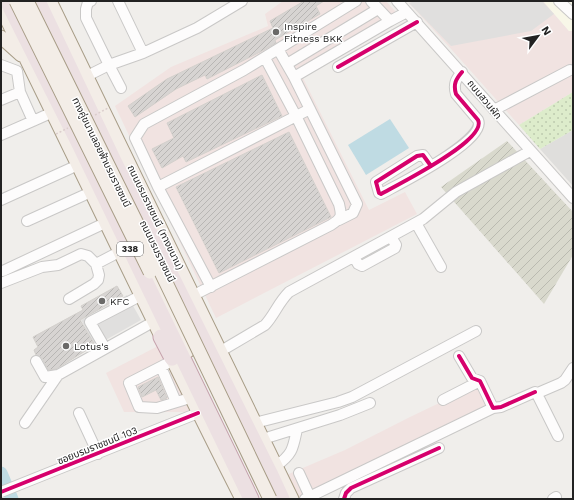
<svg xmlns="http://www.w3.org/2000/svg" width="574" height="500" font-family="'Work Sans','Noto Sans Thai',sans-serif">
  <defs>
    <pattern id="construction-furrows" width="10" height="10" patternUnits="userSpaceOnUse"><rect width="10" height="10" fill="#d9d9cd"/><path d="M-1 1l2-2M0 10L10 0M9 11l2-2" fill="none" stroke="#babab0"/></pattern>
    <pattern id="grass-dots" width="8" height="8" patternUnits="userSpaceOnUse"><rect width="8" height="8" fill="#ddeccb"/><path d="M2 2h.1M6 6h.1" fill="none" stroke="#bdcaae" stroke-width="1.8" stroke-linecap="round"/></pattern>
    <pattern id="building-hatch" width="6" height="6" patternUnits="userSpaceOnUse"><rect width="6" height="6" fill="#d7d4d2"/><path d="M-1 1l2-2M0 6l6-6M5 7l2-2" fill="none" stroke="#b8b6b4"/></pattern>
  </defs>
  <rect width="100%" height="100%" fill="#f0eeeb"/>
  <!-- residential -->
  <path fill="#dfdedc" d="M573 130V186L540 149Z"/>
  <!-- commercial -->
  <path fill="#f1e3e1" d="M283 1H386L403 20 303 78 369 210 405 192 417 214 216 318 115 106 171 67 268 26 265 14Z
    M415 1H543L569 31H573V92L519 125 452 50 409 3Z
    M160 345 191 412H124L106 373Z
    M479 384 492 413 316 499H297L284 476 345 450 410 417Z"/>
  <!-- education -->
  <path fill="#f8f7e8" d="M543 1H573V31H569Z"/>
  <!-- construction -->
  <path fill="url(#construction-furrows)" d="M507 141 573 212V255L544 304 441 187Z"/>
  <!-- grass -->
  <path fill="url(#grass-dots)" d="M573 92V130L540 149 519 125Z"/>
  <!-- parking -->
  <path fill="#e0dfde" d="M415 1H542L554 14 531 31 451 46 409 3Z
    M127 295 141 320 95 346 81 320Z"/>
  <!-- water -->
  <path fill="#bfdbe3" d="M390 119 409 148 366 175 348 145Z"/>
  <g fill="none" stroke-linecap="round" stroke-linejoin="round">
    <!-- river -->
    <path stroke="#bfdbe3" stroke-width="13" d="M1 473 12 499"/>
  </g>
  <!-- building -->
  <path fill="url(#building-hatch)" stroke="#d3d0cc" d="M304 1H324L316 6 320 14 275 40 276 43 260 52 207 79 205 75 176 89 135 117 128 106 167 79 273 28 270 21Z
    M262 75 282 116 186 162 183 156 162 168 152 149 174 138 167 123Z
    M289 132 331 217 219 273 176 187Z
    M117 286 123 296 80 320 95 345 56 369 48 370 42 358 36 355 34 350 38 347 33 337 83 310 81 306Z
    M158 377 167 398 161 400 156 390 142 397 138 387Z"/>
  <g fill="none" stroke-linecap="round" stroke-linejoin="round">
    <defs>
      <path id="minor" d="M118 1 143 53
        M397 1 573 198
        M559 1 573 14
        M390 21 407 12
        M278 49 294 77 357 204 353 213 339 220
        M287 64 378 9
        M1 65 17 71 20 92 33 121 1 135
        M338 67 417 22
        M87 76 109 65 86 18V9L88 2 91 1
        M294 77 390 21 371 1
        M121 88 109 65 143 53 197 28 242 1
        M1 100 20 92
        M494 110 570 70
        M33 121 53 112
        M431 166 423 155 417 156 376 182 379 193 381 194C397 185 488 140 478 120L456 94C453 84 456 79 462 72
        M158 187 310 109
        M1 200 78 165
        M27 221 91 192
        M416 223 441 267
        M354 257 358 264 362 266 395 248 396 245 391 237
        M96 264 119 252
        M3 271 105 223
        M1 283 42 267 58 265 81 254 88 256 96 264 99 275 98 280 94 284 69 299
        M211 287 158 187 135 138 144 124 244 70 356 1
        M194 295 331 225C342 218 342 216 339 204L296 116 265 58
        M105 348 90 322 140 296
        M221 351 265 325C275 314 278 303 289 292L423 219 456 192 530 151
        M459 356 472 378 480 381 493 408
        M36 361 45 377 58 375
        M172 361 129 383 139 407 157 408 190 398
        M161 367 176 402
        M443 400 480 381
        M79 413 98 454
        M25 423 58 375 153 322
        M255 423 338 402 352 397 476 331
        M558 436 538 396 540 392 561 383 565 380 573 368
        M263 439 340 415 370 403
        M276 466C293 454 293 448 297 429
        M299 473 310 497
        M1 492 198 413
        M305 499 493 408 501 407 535 392
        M344 499 346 493 351 488 439 448
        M553 499 556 497"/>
      <path id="major" d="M50 1 292 499
        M1 8C82 171 159 336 242 499
        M1 37 21 55
        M150 272 188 351"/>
      <path id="highway" d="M7 1 78 142 251 499
        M38 1 114 161 270 473 282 499
        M161 337 172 358"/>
    </defs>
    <!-- minor casing -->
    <use href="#minor" stroke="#c9c8c7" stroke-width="12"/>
    <!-- major casing -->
    <use href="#major" stroke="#a79c86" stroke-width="15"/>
    <!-- highway casing -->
    <use href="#highway" stroke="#c5a2ac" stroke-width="17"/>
    <!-- minor -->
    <use href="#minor" stroke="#fdfcfc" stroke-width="10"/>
    <!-- major -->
    <use href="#major" stroke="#f3ede7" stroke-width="13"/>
    <!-- highway -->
    <use href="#highway" stroke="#ece0e2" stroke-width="15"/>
    <defs>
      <path id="major-bridge" d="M16 1 150 272
        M27 1 159 268 270 499"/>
    </defs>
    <!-- major-bridge casing -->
    <use href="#major-bridge" stroke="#a79c86" stroke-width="15" stroke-linecap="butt"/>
    <!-- path-bridge -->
    <path stroke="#dccecd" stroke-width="1.5" stroke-dasharray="2 2" stroke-linecap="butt" d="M95 115 108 108
      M56 134 68 128"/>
    <!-- major-bridge -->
    <use href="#major-bridge" stroke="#f3ede7" stroke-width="13"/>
    <defs>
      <path id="cycleway" d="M338 67 417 22
        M431 166 423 155 417 156 376 182 379 193 381 194C397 185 488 140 478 120L456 94C453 84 456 79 462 72
        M459 356 472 378 480 381 493 408 501 407 535 392
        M1 492 198 413
        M344 499 346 493 351 488 439 448"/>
    </defs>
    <!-- cycleway casing -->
    <use href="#cycleway" stroke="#fff" stroke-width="6"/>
    <!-- cycleway -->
    <use href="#cycleway" stroke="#d6006c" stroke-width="4"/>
  </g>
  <!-- markers -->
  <g fill="#6a6968" stroke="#fff" stroke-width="1.5">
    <circle cx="276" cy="32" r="4"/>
    <circle cx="102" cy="301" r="4"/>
    <circle cx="66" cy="346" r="4"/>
  </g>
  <g text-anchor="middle" stroke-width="3" stroke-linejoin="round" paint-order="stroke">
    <!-- shield labels -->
    <rect fill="#fff" stroke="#646464" stroke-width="1" x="117" y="242" width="26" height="14" rx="3"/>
    <g font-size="9" font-weight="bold" fill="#222">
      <text x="130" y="252">338</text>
    </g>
    <!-- poi labels -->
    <g font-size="10" fill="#222" stroke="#fff" text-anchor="start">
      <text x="284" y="30">Inspire<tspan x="284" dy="12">Fitness BKK</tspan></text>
      <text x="110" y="305">KFC</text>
      <text x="74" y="350">Lotus's</text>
    </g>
    <!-- street labels -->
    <g font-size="10" fill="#222" stroke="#fff">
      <text transform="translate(485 99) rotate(50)" y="4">ถนนสวนผัก</text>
      <text transform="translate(102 152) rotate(64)" y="4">ทางคู่ขนานลอยฟ้าบรมราชชนนี</text>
      <text transform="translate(156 217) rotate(64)" y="4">ถนนบรมราชชนนี (ทางขนาน)</text>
      <text transform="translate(158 251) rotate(64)" y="4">ถนนบรมราชชนนี</text>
      <text transform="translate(97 445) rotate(-22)" y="4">ซอยบรมราชชนนี 103</text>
    </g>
  </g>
  <!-- border -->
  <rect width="574" height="500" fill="none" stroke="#222222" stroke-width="4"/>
  <!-- north arrow -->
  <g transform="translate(538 36) rotate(58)" stroke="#ffffff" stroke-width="3" paint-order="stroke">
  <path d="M0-3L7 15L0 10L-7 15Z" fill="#222222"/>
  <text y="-6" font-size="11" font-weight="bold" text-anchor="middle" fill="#222222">N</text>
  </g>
</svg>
